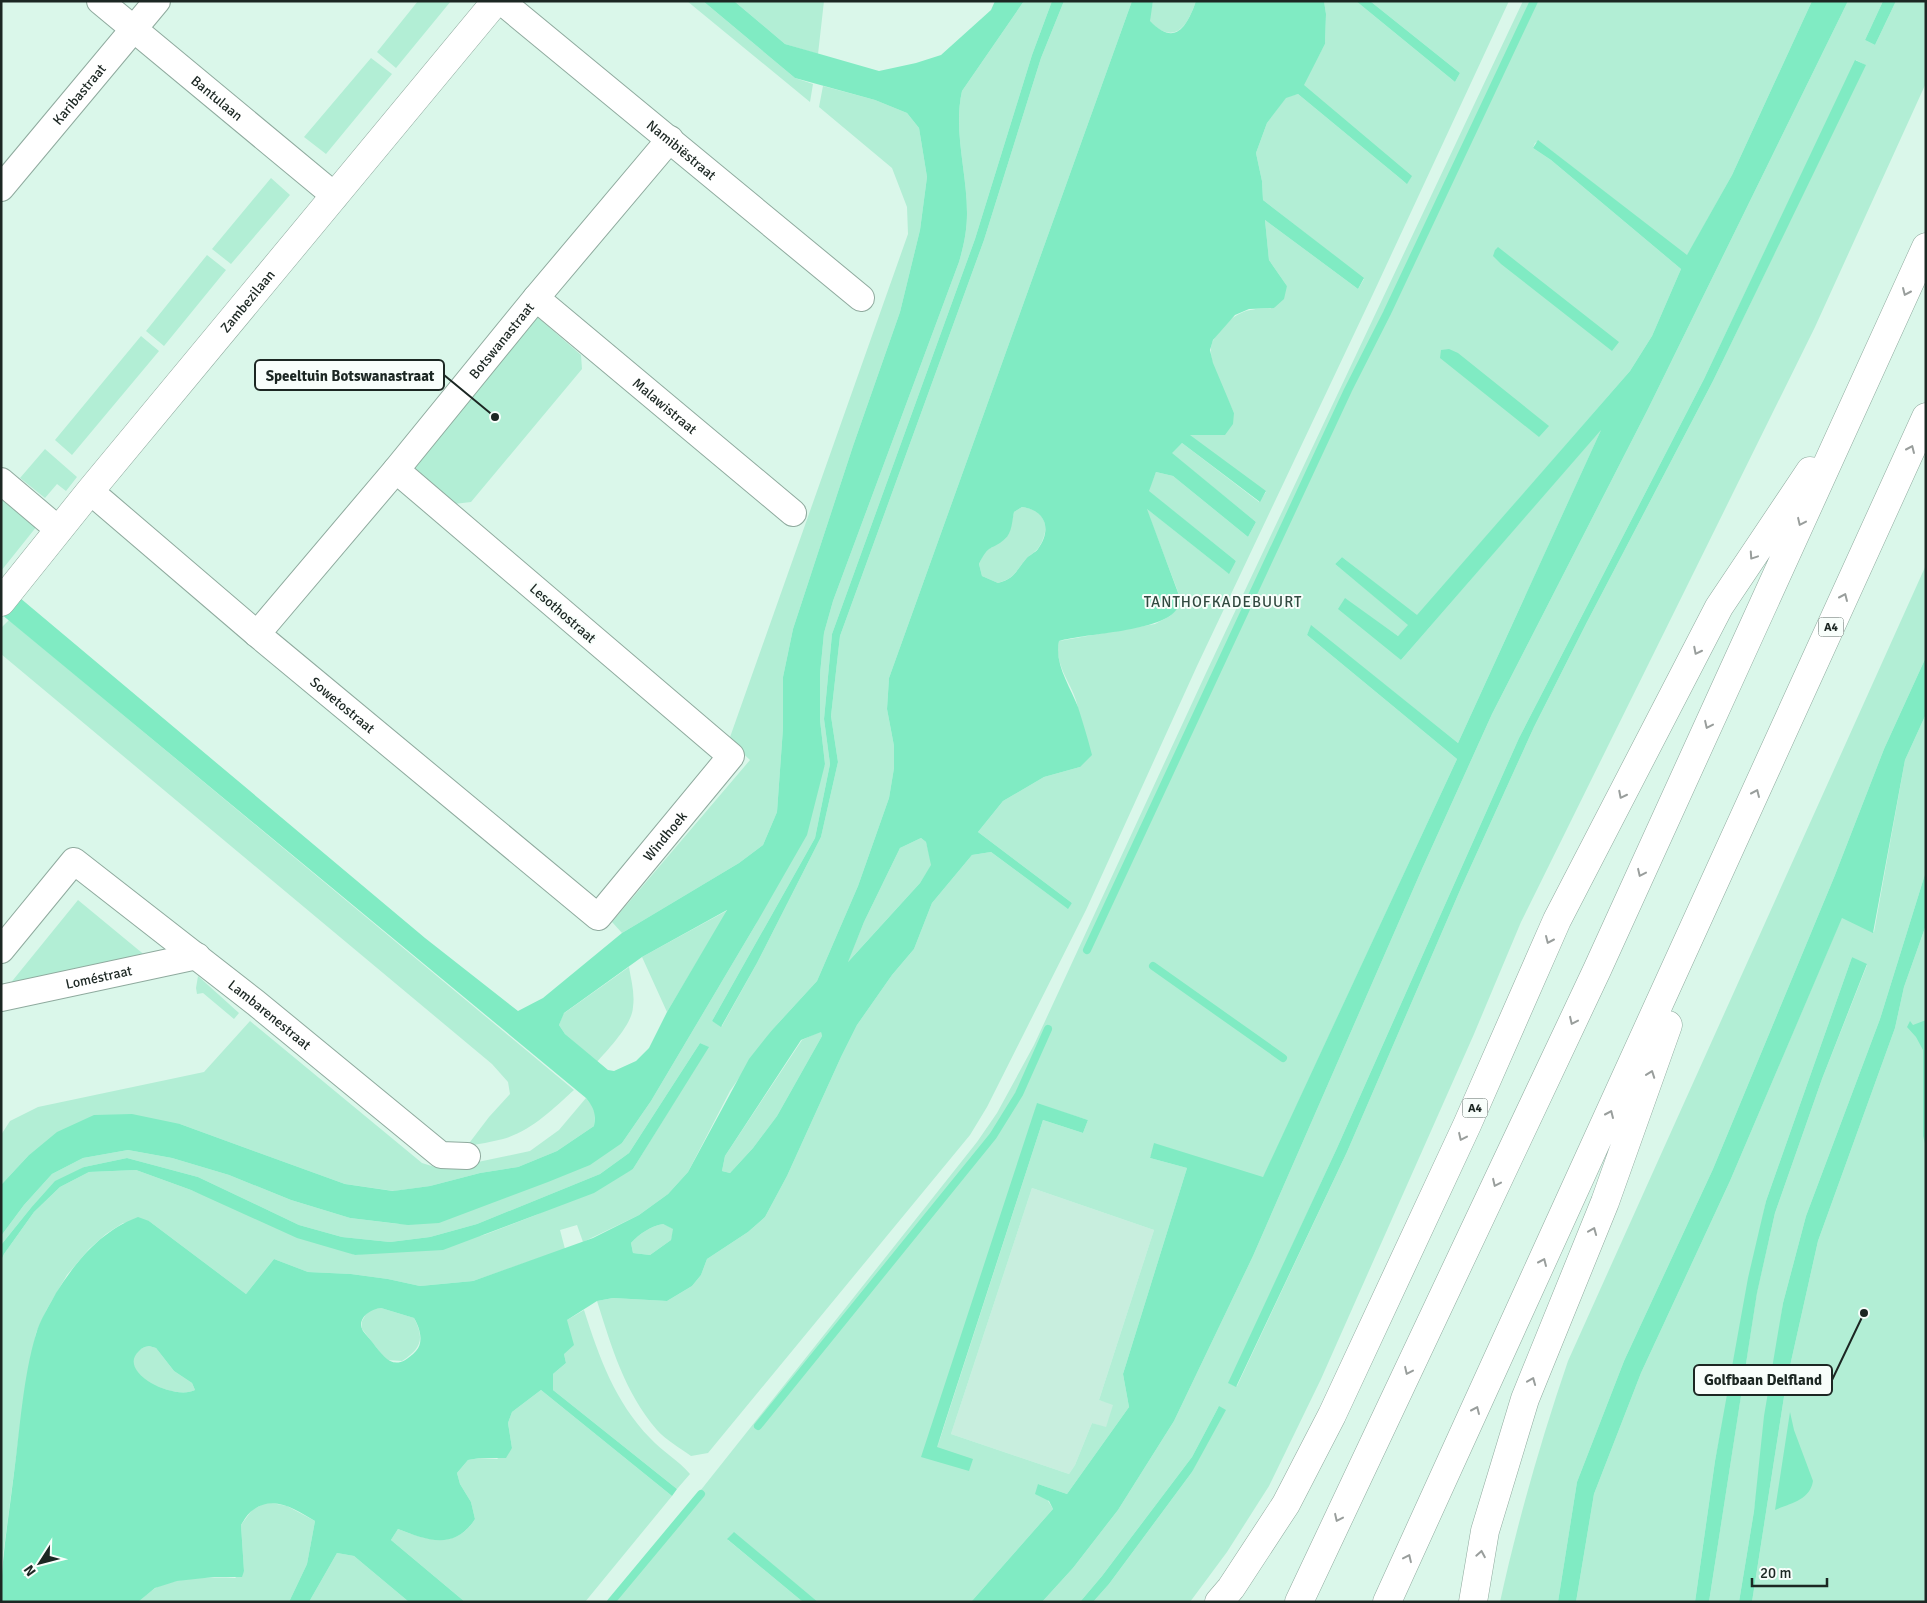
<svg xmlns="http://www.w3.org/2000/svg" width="1927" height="1603" font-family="Signika,sans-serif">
  <rect width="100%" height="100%" fill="#daf7ea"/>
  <!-- built -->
  <path fill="#c8eede" d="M1032 1188 1154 1230 1099 1400 1114 1404 1106 1428 1092 1423 1075 1465 1069 1474 951 1434Z"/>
  <!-- green -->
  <path fill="#b2eed5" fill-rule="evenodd" d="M418 1H451L396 68 377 52Z
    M687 1H703L795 78 813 84 810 102Z
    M734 1H824L818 54 785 44Z
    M1024 1H1052L1032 55 975 239 832 634 824 719 830 764 815 838 712 1021 722 1026 757 963 821 837 838 762 831 716 840 636 984 240 1041 58 1064 1H1132L889 678 887 709 894 746V768L889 798 858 886 817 981 772 1030 730 1091 688 1172 668 1194 639 1215 583 1242 577 1225 560 1230 565 1249 473 1281 420 1286 388 1279 351 1274 308 1272 274 1259 246 1294 149 1221 123 1223 106 1234 89 1249 67 1275 47 1309 36 1333 20 1427 1 1571V1261L4 1254 34 1212 60 1187 89 1172 136 1170 191 1190 355 1255 484 1235 536 1215 633 1169 708 1047 700 1043 629 1153 600 1174 477 1224 430 1237 390 1242 342 1237 299 1225 198 1177 127 1158 84 1167 30 1209 1 1245V1236L24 1205 52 1174 83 1158 128 1150 172 1158 229 1175 291 1200 350 1218 399 1224H417L622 1143 651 1101 756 924 825 764 820 720V674L824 633 833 601 959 262C964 245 967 230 967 213 967 172 953 131 962 91Z
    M1153 1H1196C1187 27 1175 46 1149 21Z
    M1324 1H1356L1455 82 1460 73 1370 1H1509L1373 294 1197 666 1086 910 987 1107 970 1135 708 1453 691 1456C680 1448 666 1440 657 1430 624 1391 612 1348 597 1301L613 1298 667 1301 692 1286 701 1275 707 1259 748 1232 765 1217 787 1176 841 1057 857 1025 892 975 914 949 932 903 972 855 991 852 1067 908 1072 903 978 832 1003 801 1044 777 1080 767C1079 748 1081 727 1078 708 1074 685 1053 666 1059 641L1155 624 1170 616 1178 608 1180 597 1146 508 1228 573 1236 561 1148 491 1156 472 1173 476 1248 537 1256 522 1171 453 1182 443 1259 502 1266 492 1189 435 1234 413C1227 396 1211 370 1211 352 1210 343 1215 337 1220 331 1237 310 1248 309 1274 308L1287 286 1269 260 1265 220 1358 289 1364 279 1263 200 1262 181 1256 153 1267 123 1286 97 1298 94 1407 184 1303 85 1325 44 1326 14Z
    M1523 1H1812L1732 175 1687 256 1539 141 1535 143 1533 148 1551 160 1681 269 1652 336 1630 371 1417 616 1342 557 1335 564 1409 625 1398 636 1345 599 1401 660 1602 428 1458 743 1311 626 1307 635 1457 759 1263 1178 1155 1144 1150 1158 1187 1168 1123 1374 1129 1407 1067 1494 1038 1484 1053 1509 971 1602H818L734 1533 728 1540 803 1602H612L977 1142 997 1113 1034 1045 1206 673ZM1037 1104 1088 1120 1083 1133 1043 1120 937 1448ZM1032 1188 1154 1230 1099 1400 1113 1405 1106 1427 1092 1423 1075 1465 1069 1474 951 1434Z
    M1848 1H1883L1865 40 1875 45 1896 1H1926V83L1815 327 1521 922 1474 1034 1321 1379 1269 1486 1227 1552 1190 1602H1093L1109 1584 1192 1472 1219 1406 1192 1457 1102 1576 1080 1602H1042L1073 1568 1118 1510 1174 1421 1253 1256 1422 869 1492 714 1648 409ZM1856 60 1865 65 1713 381 1587 622 1534 727 1461 888 1347 1152 1237 1386 1229 1383 1337 1148 1519 738 1704 379Z
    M371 58 392 74 326 154 304 137Z
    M823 86 875 100 907 113 919 128 927 177 920 230 900 312 853 446 793 629 783 677V728L777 812 763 845 739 863 622 933 612 922 750 760 729 740 908 234 907 207 892 168 819 107Z
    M271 178 290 195 231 264 212 249Z
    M207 255 226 270 164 346 146 331Z
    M535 315 581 355 582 369 471 502 454 504 408 465Z
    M141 336 159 351 72 455 55 440Z
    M45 449 77 477 66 491 57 484 45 498 20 478Z
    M1 488 41 521 1 571Z
    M1022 507C1046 510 1051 528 1039 547 1036 552 1031 554 1027 558 1015 571 1016 578 998 583L982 576 979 564 985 551 1005 539 1009 533 1014 512Z
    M1926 565V657L1884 749 1835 875 1713 1169 1624 1361 1577 1482 1558 1602H1500C1518 1520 1541 1440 1568 1361Z
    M9 620 574 1090C553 1109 531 1131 503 1139 491 1142 479 1144 467 1146L489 1117 510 1094 508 1082 492 1064 1 654V628Z
    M1926 714V871L1880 1019 1806 1216 1783 1303 1754 1511 1739 1602H1709L1757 1292 1775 1213 1822 1079 1867 965 1852 957 1766 1201 1715 1461 1695 1602H1576L1594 1494 1641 1373 1730 1181 1842 917 1874 932 1905 760Z
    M921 838 926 842 932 865 920 883 847 963 864 922 900 848Z
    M78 900 147 957 9 985Z
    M728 910 667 1012 642 957Z
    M1926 925V1602H1752L1786 1384 1818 1241 1895 1028 1904 987Z
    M629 967C631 980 635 993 633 1007 632 1025 609 1048 597 1062L565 1034 559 1025 563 1014Z
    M198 976 239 1013 234 1019 203 993 197 994 196 988Z
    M250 1021 422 1163 438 1168 454 1167 530 1151 559 1130 586 1098 595 1109 594 1126 557 1151 518 1167 480 1173 430 1186 394 1191 345 1184 180 1124 28 1156 1 1185V1135L10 1121 38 1107 204 1072Z
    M821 1031 822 1036 777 1116 753 1148 730 1173 722 1171 725 1156 802 1040Z
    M663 1224 674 1229 671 1240 650 1255 633 1253 631 1243C639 1234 651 1226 663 1224Z
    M381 1308 414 1318C425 1339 421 1349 402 1361L386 1360 362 1329V1321L366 1314 372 1309Z
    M584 1310C599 1357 615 1402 650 1438 662 1451 678 1460 690 1474L677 1489 553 1390V1374L566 1363 564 1354 567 1320Z
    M149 1346 156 1348 174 1371 192 1383 195 1390C174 1401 116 1372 138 1351 142 1348 144 1347 149 1346Z
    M541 1390 672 1496 585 1602H465L391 1540 398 1529C426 1540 456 1550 475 1519L471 1502 460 1484 457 1473 468 1460 480 1458 497 1459 512 1448 508 1423 512 1412Z
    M267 1502 287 1506 315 1521 307 1564 289 1602H138C143 1598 148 1593 154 1589 173 1577 212 1577 235 1578L244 1571 241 1525 252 1510Z
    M337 1553 354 1556 409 1602H309Z"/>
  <!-- water -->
  <path fill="#80ebc3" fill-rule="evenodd" d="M703 1H734L785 44 879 71 916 63 941 55 991 10 995 1H1024L962 91C953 131 967 172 967 213 967 230 964 245 959 262L833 601 824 633 820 674V720L825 764 807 835 756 924 651 1101 622 1143 590 1165 548 1182 439 1223 408 1225 350 1218 291 1200 229 1175 172 1158 128 1150 83 1158 52 1174 24 1205 1 1236V1185L28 1156 57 1132 94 1115 132 1114 180 1124 345 1184 393 1191 430 1186 480 1173 518 1167 557 1151 594 1126C596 1113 594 1108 586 1098L1 614V582L425 938 518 1011 543 998 622 933 739 863 763 845 777 812 783 728V677L793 629 853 446 900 312 920 230 927 177 919 128 907 113 875 100 795 78ZM727 910 667 1012 649 1048 636 1061 614 1071 608 1070 565 1034 559 1025 564 1013 642 957Z
    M1052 1H1064L1041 58 984 240 840 636 831 716 838 762 821 837 757 963 721 1027 712 1021 815 838 830 764 824 719 832 634 975 239 1032 55Z
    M1132 1H1153L1150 21C1175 47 1187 27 1196 1H1324L1326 14 1325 44 1304 85 1412 176 1407 184 1298 94 1286 98 1267 123 1256 153 1262 181 1263 200 1364 278 1358 289 1265 220 1269 260 1287 286 1284 299 1274 308 1249 309 1235 315 1213 340 1210 350 1213 363 1234 413 1233 424 1225 435H1190L1266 491 1260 502 1182 443 1172 453 1256 522 1248 537 1173 476 1156 472 1149 491 1236 561 1229 574 1147 509 1180 598C1179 601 1179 606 1177 609 1162 632 1086 633 1059 641 1054 664 1070 686 1078 707 1083 723 1088 739 1092 755L1080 767 1044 777 1003 801 978 832 1072 903 1068 909 991 852 972 855 932 903 914 949 892 975 857 1025 841 1057 787 1176 765 1217 748 1232 707 1259 701 1275 692 1286 667 1301 613 1298 597 1301 567 1320 574 1345 564 1354 566 1363 553 1374V1390L677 1489 672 1496 541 1390 512 1412 508 1423 512 1448 506 1458H480L468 1460 457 1473 460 1484 471 1502 475 1519C455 1551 426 1540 398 1529L391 1540 465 1602H409L354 1556 337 1553 309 1602H289L307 1564 315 1521C296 1510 274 1494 253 1510 248 1513 244 1520 241 1525L244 1571 242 1577H214L177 1581 155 1588 138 1602H1C1 1559 9 1516 14 1473 20 1429 23 1377 36 1334 40 1320 49 1306 56 1293 77 1260 101 1231 138 1217L149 1221 246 1294 274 1259 308 1272 351 1274 388 1279 420 1286 473 1281 593 1238 639 1215 668 1194 688 1172 749 1059 772 1030 817 981 858 886 889 798 894 768V746L887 709 889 678ZM1022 507C1046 510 1052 530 1038 549 1035 553 1029 555 1026 559 1015 572 1015 578 998 583L982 576 979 564C989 543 991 551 1005 539 1012 533 1012 521 1014 512ZM921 838 926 842 931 865 920 883 848 962 864 922 900 848ZM821 1032 822 1036 777 1116 753 1148 730 1173 722 1171 725 1156 801 1040ZM663 1224 673 1229 671 1240 650 1255 633 1253 631 1243C639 1234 651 1226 663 1224ZM381 1308 414 1318C420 1328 424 1342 416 1351 395 1373 386 1360 373 1343 370 1339 366 1335 363 1331 356 1318 371 1309 381 1308ZM149 1346 156 1348 174 1371 192 1383 195 1390C174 1401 116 1372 139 1351 142 1348 144 1347 149 1346Z
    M1356 1H1370L1460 73 1455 82Z
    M1812 1H1848L1648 409 1492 714 1422 869 1253 1256 1174 1421 1118 1510 1073 1568 1042 1602H971L1053 1509 1049 1501 1035 1494 1038 1484 1067 1494 1129 1407 1123 1374 1187 1168 1150 1158 1154 1143 1263 1177 1457 759 1307 635 1311 625 1458 743 1601 430 1401 660 1338 609 1345 598 1398 636 1408 625 1335 564 1342 557 1417 615 1630 371 1652 336 1681 269 1551 160 1533 148 1538 140 1687 255 1732 175Z
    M1883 1H1896L1875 45 1865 40Z
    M1855 60 1866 65 1713 381 1587 622 1534 727 1461 888 1347 1152 1236 1387 1228 1383 1337 1148 1519 738 1704 379Z
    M1498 247 1619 342 1612 351 1501 264 1493 256 1495 250Z
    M1449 349 1458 353 1549 426 1539 437 1440 358 1441 350Z
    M1926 657V714L1905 760 1873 933 1842 918 1730 1181 1641 1373 1594 1494 1576 1602H1558L1577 1482 1624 1361 1713 1169 1835 875 1884 749Z
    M1926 871V925L1904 987 1895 1028 1818 1241 1786 1384 1752 1602H1739L1754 1511 1764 1416 1783 1303 1806 1216 1880 1019Z
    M1852 957 1867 964 1822 1079 1775 1213 1757 1293 1709 1602H1695L1715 1461 1748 1278 1766 1201Z
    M1926 1020V1147L1923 1136V1050L1916 1037 1907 1027 1910 1021 1913 1025Z
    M700 1043 709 1047 633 1169 594 1193 443 1250 355 1255 297 1238 191 1190 136 1170 89 1172 60 1187 34 1212 4 1254 1 1261V1245L30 1209 55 1181 84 1167 127 1158 198 1177 299 1225 342 1237 390 1242 430 1237 477 1224 600 1174 629 1153Z
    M1037 1103 1088 1120 1083 1133 1043 1120 937 1447 973 1459 969 1471 921 1457Z
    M1219 1406 1226 1410 1192 1472 1109 1584 1093 1602H1080L1102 1576 1192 1457Z
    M1790 1412 1794 1430 1813 1481C1810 1500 1791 1503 1775 1510Z
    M734 1532 818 1602H803L727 1539Z"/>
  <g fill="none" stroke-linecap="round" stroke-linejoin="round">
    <!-- stream -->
    <path stroke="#80ebc3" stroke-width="8" d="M1087 950 1348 390 1387 313 1534 1
      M1153 966 1283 1058
      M758 1426 993 1136 1019 1094 1048 1029
      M611 1602 701 1494"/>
    <defs>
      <g id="minor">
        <path id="s1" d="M100 1 335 196"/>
        <path id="s2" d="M501 1 861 298"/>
        <path id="s3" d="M1 188 157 1"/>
        <path id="s4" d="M536 298 793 513"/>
        <path d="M1 481 59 530"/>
        <path id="s5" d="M90 491 257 634 598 917 731 756 396 470"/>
        <path id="s6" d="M257 634 396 470 536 298 670 139"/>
        <path id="s7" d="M1 950 74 861 256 1003 441 1155 467 1156"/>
        <path id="s8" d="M1 998 197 956"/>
      </g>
      <g id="tertiary">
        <path id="s9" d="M1 602 90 491 496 1"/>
      </g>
      <path id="motorway" d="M1219 1602 1231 1588 1286 1504 1332 1415 1467 1125 1557 920 1719 607 1810 471
        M1299 1602 1597 970 1926 247
        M1387 1602 1926 417
        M1473 1602 1485 1531 1525 1399 1605 1202 1668 1025"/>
    </defs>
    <!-- minor casing -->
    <use href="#minor" stroke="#8faa9e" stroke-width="28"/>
    <!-- tertiary casing -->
    <use href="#tertiary" stroke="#8faa9e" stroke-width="29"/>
    <!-- motorway casing -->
    <use href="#motorway" stroke="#8faa9e" stroke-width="29"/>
    <!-- minor -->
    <use href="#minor" stroke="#fff" stroke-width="26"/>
    <!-- tertiary -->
    <use href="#tertiary" stroke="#fff" stroke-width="28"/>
    <!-- motorway -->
    <use href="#motorway" stroke="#fff" stroke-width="28"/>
  </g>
  <!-- one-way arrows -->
  <defs><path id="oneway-chevron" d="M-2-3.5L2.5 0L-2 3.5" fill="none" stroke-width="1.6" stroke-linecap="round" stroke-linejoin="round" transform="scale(1.25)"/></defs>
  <g stroke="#999e9c">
    <use href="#oneway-chevron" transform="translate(1906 292) rotate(114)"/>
    <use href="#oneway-chevron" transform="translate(1911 449) rotate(-66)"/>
    <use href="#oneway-chevron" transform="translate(1801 522) rotate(115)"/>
    <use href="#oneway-chevron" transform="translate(1753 556) rotate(124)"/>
    <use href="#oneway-chevron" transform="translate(1844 597) rotate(-66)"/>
    <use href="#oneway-chevron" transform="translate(1697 651) rotate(117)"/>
    <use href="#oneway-chevron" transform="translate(1708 725) rotate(115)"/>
    <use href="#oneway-chevron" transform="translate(1756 793) rotate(-66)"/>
    <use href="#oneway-chevron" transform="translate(1622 795) rotate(117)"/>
    <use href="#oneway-chevron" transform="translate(1641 873) rotate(115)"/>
    <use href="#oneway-chevron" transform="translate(1549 940) rotate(114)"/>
    <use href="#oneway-chevron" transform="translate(1573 1021) rotate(115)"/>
    <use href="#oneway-chevron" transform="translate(1651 1074) rotate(-70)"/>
    <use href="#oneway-chevron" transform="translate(1610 1114) rotate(-66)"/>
    <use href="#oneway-chevron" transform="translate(1462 1137) rotate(115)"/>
    <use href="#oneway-chevron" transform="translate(1496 1183) rotate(115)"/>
    <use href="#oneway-chevron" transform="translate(1593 1231) rotate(-68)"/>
    <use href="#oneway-chevron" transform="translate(1543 1262) rotate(-66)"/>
    <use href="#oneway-chevron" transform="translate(1408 1371) rotate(115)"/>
    <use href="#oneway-chevron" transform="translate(1532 1381) rotate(-68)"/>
    <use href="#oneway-chevron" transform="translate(1476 1410) rotate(-66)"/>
    <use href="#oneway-chevron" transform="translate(1338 1518) rotate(115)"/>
    <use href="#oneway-chevron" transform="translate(1481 1554) rotate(-80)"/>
    <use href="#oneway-chevron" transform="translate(1408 1558) rotate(-65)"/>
  </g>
  <g text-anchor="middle" stroke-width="4" stroke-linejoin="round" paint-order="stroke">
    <!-- shield labels -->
    <g fill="#f8fefb" stroke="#5e6864" stroke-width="1">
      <rect x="1818.5" y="617.5" width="25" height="19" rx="4"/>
      <rect x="1462.5" y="1098.5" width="25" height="19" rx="4"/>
    </g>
    <g font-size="12" font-weight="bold" fill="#1c2723">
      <text x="1831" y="631">A4</text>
      <text x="1475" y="1112">A4</text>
    </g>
    <!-- street labels -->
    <g font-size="14" fill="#1c2723" stroke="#f8fefb">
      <text dy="5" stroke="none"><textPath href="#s3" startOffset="122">Karibastraat</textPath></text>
      <text dy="5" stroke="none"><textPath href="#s1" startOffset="152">Bantulaan</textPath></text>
      <text dy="5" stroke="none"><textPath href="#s2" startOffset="234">Namibiëstraat</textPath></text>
      <text dy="5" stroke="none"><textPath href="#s9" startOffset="389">Zambezilaan</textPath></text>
      <text dy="5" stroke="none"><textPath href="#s6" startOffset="382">Botswanastraat</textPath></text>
      <text dy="5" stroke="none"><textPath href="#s4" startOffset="168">Malawistraat</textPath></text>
      <text transform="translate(563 613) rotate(41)" y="5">Lesothostraat</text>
      <text dy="5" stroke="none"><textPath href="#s5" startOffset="331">Sowetostraat</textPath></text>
      <text dy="5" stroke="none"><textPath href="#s5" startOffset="768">Windhoek</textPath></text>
      <text dy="5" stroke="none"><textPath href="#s8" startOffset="100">Loméstraat</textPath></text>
      <text dy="5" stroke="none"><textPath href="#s7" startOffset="364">Lambarenestraat</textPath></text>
    </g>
    <!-- neighbourhood labels -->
    <g font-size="15" letter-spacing="1" fill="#314a40" stroke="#f8fefb">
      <text x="1223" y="607">TANTHOFKADEBUURT</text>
    </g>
  </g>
  <!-- callouts -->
  <path fill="none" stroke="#1c2723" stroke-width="2" d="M495 417L444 375M1864 1313L1832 1380"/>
  <g fill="#1c2723" stroke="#f8fefb" stroke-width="2">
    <circle cx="495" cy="417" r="5"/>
    <circle cx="1864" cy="1313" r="5"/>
  </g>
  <g fill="#f8fefb" stroke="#1c2723" stroke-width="2">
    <rect x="255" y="360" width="189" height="30" rx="5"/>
    <rect x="1694" y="1365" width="138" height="30" rx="5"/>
  </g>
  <g font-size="15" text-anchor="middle" font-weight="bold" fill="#1c2723">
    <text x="350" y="381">Speeltuin Botswanastraat</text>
    <text x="1763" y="1385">Golfbaan Delfland</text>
  </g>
  <!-- border -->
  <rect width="1927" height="1603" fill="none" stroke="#1c2723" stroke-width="5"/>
  <!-- north arrow -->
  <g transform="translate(40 1563) rotate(234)" stroke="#f8fefb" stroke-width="4" paint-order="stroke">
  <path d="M0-4L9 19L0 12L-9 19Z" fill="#1c2723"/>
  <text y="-8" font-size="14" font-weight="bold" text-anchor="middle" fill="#1c2723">N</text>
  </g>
  <!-- scale -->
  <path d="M1752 1578v8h75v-8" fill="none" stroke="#1c2723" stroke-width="2.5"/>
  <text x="1760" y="1578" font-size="15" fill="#1c2723" stroke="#f8fefb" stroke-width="4" paint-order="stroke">20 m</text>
</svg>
